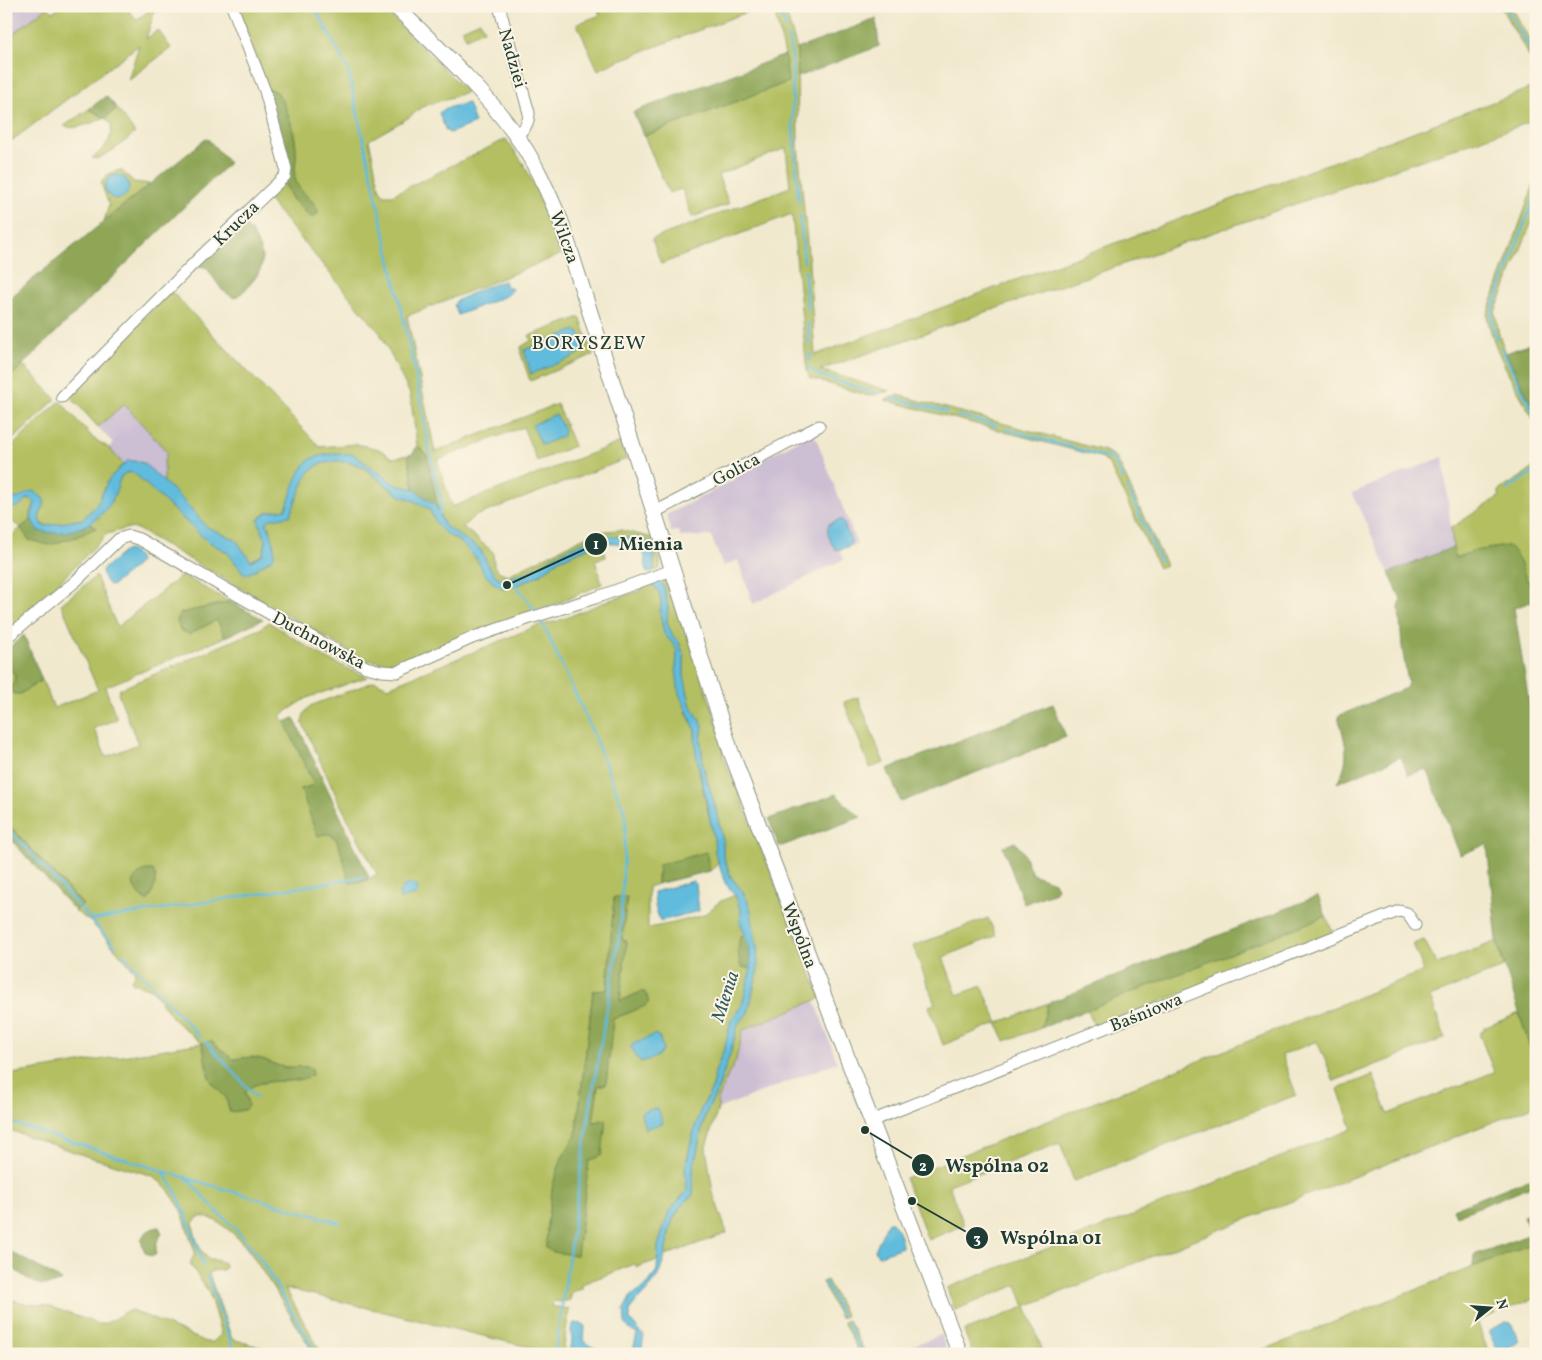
<svg xmlns="http://www.w3.org/2000/svg" width="1542" height="1360" font-family="Vollkorn,serif">
  <rect width="100%" height="100%" fill="#fcf5e5"/>
  <filter id="ink" filterUnits="userSpaceOnUse"><feTurbulence type="fractalNoise" baseFrequency=".02" numOctaves="2"/><feDisplacementMap in="SourceGraphic" scale="10" xChannelSelector="R" yChannelSelector="G"/><feConvolveMatrix kernelMatrix="1 2 1 2 8 2 1 2 1" color-interpolation-filters="sRGB"/></filter>
  <filter id="wash" filterUnits="userSpaceOnUse"><feTurbulence type="fractalNoise" baseFrequency=".0096" numOctaves="4" result="noise"/><feDisplacementMap in="SourceGraphic" scale="20" xChannelSelector="R" yChannelSelector="G"/><feGaussianBlur stdDeviation="1.12" result="paint"/><feColorMatrix in="noise" values="0 0 0 0 0 0 0 0 0 0 0 0 0 0 0 0 0 1.4 0 .05"/><feComposite in="paint" operator="in"/></filter>
  <g filter="url(#wash)">
    <rect width="100%" height="100%" fill="#f1e9ce"/>
    <!-- industrial -->
    <path fill="#ccbed3" d="M6 6H50L6 39Z
      M124 404 167 452 164 462V482L144 463 128 460 123 464 109 448 113 443 98 427Z
      M814 433 857 544 840 551 844 559 753 604 738 560 723 566 711 536 678 537 680 535 678 531 671 532 666 515 734 480 732 474Z
      M1443 457 1453 547 1389 573 1352 493Z
      M815 1001 837 1062 718 1109V1100L728 1075 736 1060 743 1030Z
      M941 1335 948 1354H890Z"/>
    <!-- green -->
    <path fill="#b3bf60" stroke="#697e4a" fill-rule="evenodd" d="M61 6H126L136 20 156 6 146 39 158 30 171 48 128 80 139 45 6 145V39L48 7 53 12Z
      M238 6H381L467 92 422 107 408 118 369 140 380 190 384 195H392L506 139 523 163 535 187 560 255 407 316 435 452 557 404 574 446 537 461 523 427 437 460 452 507 621 442 626 459 473 517 463 527 493 552 494 566 500 572 508 575 595 532 620 530 653 538 660 560V569L654 571V551L630 538 598 535 556 555 526 573 513 577 502 579 496 576 490 568 480 549 444 526 438 509 427 455 417 445 410 394 380 333 266 197 283 181 293 200 312 218 318 213C313 196 301 198 296 182 293 173 296 165 296 155 297 134 287 105 273 90H267Z
      M597 6H763L615 62 598 70 577 24 600 15Z
      M773 6H784L797 49 798 145 809 264 815 355 1536 86V120L820 370 889 391 869 396 810 378 807 372 792 214 661 264 652 239 790 187 786 148 718 175 729 204 692 217 682 189 669 193 644 136 788 82 785 55Z
      M1500 6H1510L1536 50V68Z
      M480 21 484 30 466 38 462 29Z
      M117 108 135 133 115 149 97 159 92 158C104 149 113 140 111 124L105 118C94 122 75 131 64 126L89 109 105 118Z
      M121 170 134 182 150 184 104 221 109 205 101 183C104 175 113 171 121 170Z
      M1534 184H1536V212L1495 312 1499 335 1506 353 1536 413V424C1520 393 1492 350 1487 315Z
      M171 291 320 447 356 444 379 449 393 458 408 455 414 489 396 485 353 454 303 467 286 509 267 512 258 520 266 541 263 555 250 561 236 540 207 527 185 502 164 482V462L167 452 124 404 98 427 71 397V390Z
      M580 317 593 355 530 381 521 354V347L532 340 529 336Z
      M23 365 56 399 16 437 6 443V381Z
      M898 395 1105 451 1116 457 1166 565 1159 568 1109 464 1100 457 885 400Z
      M60 401 93 438 109 448 123 464 109 479 97 504 83 519 45 526 39 521C39 513 45 507 43 498 32 498 16 501 6 496V452Z
      M337 461C369 464 369 475 393 491 403 499 417 500 427 508 433 513 435 522 440 527 447 536 458 540 467 548 477 559 483 571 492 582H525L541 574 559 560 602 542 606 557 595 560 602 584 554 605 480 630 397 664 365 660 137 529 128 528 107 534 52 590 54 593 6 632V540L21 528 6 517V504L12 508 30 498 35 502 31 513V520L21 528 29 540 95 528 90 523C107 513 115 494 121 476L128 472 135 474 207 541 227 552 245 575 269 561 271 530 266 523 271 519 290 516C296 499 302 470 321 464 326 462 332 462 337 461Z
      M1536 465V583H1533L1527 581 1518 558 1507 546 1475 551 1454 558 1451 528 1500 496 1498 491 1527 473Z
      M182 575 230 602 181 613 177 621 189 634 217 619 225 637 105 687 117 719 94 728 106 757 138 744 118 693 120 689 260 629 269 622 325 658 367 677 307 698 281 715 285 722 314 785 301 789 308 810 329 834C343 839 344 870 350 882L365 881 377 874 340 804 302 722 304 714 310 706 375 681 388 687 539 625 558 621 610 600 640 591 644 584 650 581 659 592 661 602 660 613 664 634 674 645 677 651 676 669 687 714 695 729 696 753 701 781 714 839 718 864 710 871 706 852 657 875V884L648 887V928L674 923 704 915 719 902 735 895 741 910 740 922 746 935 740 938 745 968H751L742 1005 731 1020 725 1047 715 1072 713 1087 700 1111 692 1138 685 1168 687 1191 669 1211 658 1246V1260L637 1267 635 1264 582 1284V1289L572 1292 570 1300 561 1302 552 1301 551 1306 569 1309 563 1354H545V1351L285 1288 322 1354H314C297 1326 281 1299 263 1272 257 1263 252 1254 245 1246 237 1236 203 1203 193 1223 194 1233 199 1252 208 1258 213 1260 219 1260 224 1263L225 1268 223 1270 212 1271 209 1274 232 1339 284 1354H6V1298L28 1304 45 1305 99 1324C112 1324 118 1313 132 1310L206 1342H213L221 1334 209 1293 190 1264 195 1252 181 1209 167 1188 153 1176 86 1156 9 1130 6 1131V1075L202 1043 175 1021 152 989 133 983 131 980 135 974 134 970 91 922 75 911 83 905 6 822V666L15 674 14 684 11 689 20 694 42 680 54 708 98 690 61 604 96 576 117 627ZM156 876 151 897 144 900 133 886ZM626 897 622 941H627L620 1002 641 992 645 993 648 997 645 1006 613 1019 606 1084 598 1086 593 1123 606 1119 589 1161 577 1255 553 1252 546 1248 547 1225 553 1184 562 1158 576 1135 593 991H607L614 898ZM659 1036 663 1050 658 1055 640 1062ZM211 1042 233 1059 253 1057 265 1060 279 1066 296 1068 308 1067 292 1081H274L252 1085 245 1092 246 1096 244 1110 230 1112 226 1098 209 1077 206 1065 205 1059Z
      M669 576 722 739 724 760 737 788 821 998 743 1030 736 1060 728 1075 718 1100V1109L706 1147 713 1193 727 1233 664 1256C667 1241 669 1222 679 1210V1208L693 1195V1170L705 1115 717 1092 731 1051 738 1024 748 1013 758 969 757 947 752 921 743 892 731 877 723 855V841L715 806 703 766 701 741 703 726 690 703 684 676V656L679 642 673 636 667 623 668 607 658 580Z
      M858 697 884 763 870 768 844 702Z
      M1326 916 1333 932 1095 1028 1087 1009Z
      M988 918 996 936 943 957 957 995 982 986 998 1023 1048 1003 1041 1028 1005 1041 997 1023 943 1045 929 1006 935 1004 913 946Z
      M1424 940 1437 964 1497 941 1504 967 1430 997 1445 1038 1334 1081 1317 1041 1282 1055 1296 1095 1074 1181 1060 1143 949 1185 964 1225 928 1240 905 1178 1424 971 1413 944Z
      M1519 1013 1532 1053H1536V1105L1026 1306 1044 1354H973L964 1331 1025 1307 1017 1285 955 1310 947 1288 1352 1129 1338 1089 1373 1075 1388 1114 1494 1072 1479 1033 1485 1030 1484 1028Z
      M1536 1242V1298L1477 1321 1489 1354H1253Z
      M827 1280 846 1316 840 1318 822 1282Z
      M848 1320 866 1354H860L843 1322Z"/>
    <!-- forest -->
    <path fill="#8ea656" stroke="#567245" d="M876 19 879 46 798 77 797 49Z
      M785 55 788 82 644 136 633 112Z
      M267 90H273L278 93C288 110 295 132 296 152 297 161 293 170 295 179 299 195 318 200 318 213L312 218 293 200 283 181Z
      M106 96 117 108 105 118 89 109Z
      M207 138 229 163 6 381V301Z
      M242 221C245 226 251 230 254 236 264 255 266 266 252 282 246 289 242 294 234 298L222 290 206 267H196Z
      M1536 342V413L1506 353Z
      M417 445 427 455 438 509 414 489 408 455 413 454Z
      M31 520 38 531 84 527 90 523 96 528 76 537 49 545 29 540 21 528Z
      M1507 546C1520 553 1521 568 1527 581L1533 583H1536V600L1514 608 1536 747V1053L1532 1054 1497 941 1487 844 1460 855 1427 769 1408 775 1401 757 1337 783C1352 758 1345 742 1338 716L1406 688 1408 683 1402 647 1399 608 1401 599 1389 573 1453 547 1455 558 1475 551Z
      M230 602 263 619 225 637 217 620 189 634 180 630 177 621 181 613Z
      M24 635 42 680 20 694H13L10 689 14 684 15 674 6 666V650Z
      M1053 704 1066 737 901 802 887 769Z
      M294 718 369 877 365 881 350 883C345 873 341 837 330 834 327 833 322 835 318 836L315 830 301 789 314 785 285 722Z
      M836 794 847 806 861 817 779 847 769 819Z
      M6 822 83 905 75 911 6 834Z
      M1015 842 1023 852 1032 874 1054 882 1057 888 1055 892 1024 904 1003 847Z
      M706 852 710 871 657 884 659 865Z
      M145 870H153C158 878 154 894 147 901 143 899 141 896 138 893 129 881 134 877 145 870Z
      M1318 896 1326 916 1041 1028 1048 1003Z
      M614 897H627L622 940 627 941 620 1001 641 992H645L649 1002 645 1006 613 1019 606 1084 598 1086 593 1123 606 1119 602 1155 589 1161 577 1255 553 1252 546 1248 547 1225 553 1184 562 1158 576 1135 593 991 607 990Z
      M746 935 749 947 751 968 741 967C738 957 737 948 740 938Z
      M211 1041 233 1059C241 1059 249 1056 257 1058 267 1059 274 1066 284 1067 293 1068 304 1065 312 1068V1075C291 1087 262 1074 245 1092 251 1110 248 1110 230 1112L226 1098 213 1084 209 1077 202 1043Z
      M1536 1176V1184L1456 1216 1453 1209Z
      M1536 1212V1242L1473 1267 1474 1255 1531 1234 1523 1216Z
      M159 1227 162 1233 156 1244V1254L154 1256C145 1256 143 1249 141 1240 144 1232 151 1228 159 1227Z
      M6 1250V1249L61 1280C39 1295 24 1274 6 1264Z"/>
    <!-- water -->
    <path fill="#60bbdd" stroke="#407c88" d="M468 103 475 123 450 133 446 131 439 113 446 108Z
      M105 187a12 12 0 1 1 24 0a12 12 0 1 1-24 0Z
      M504 281 507 288H511L512 291 508 295 458 315 454 305 456 301 483 288Z
      M575 330 579 332 585 350 571 358 531 374 524 350Z
      M556 414 564 430 563 436 542 445 532 425Z
      M336 453 353 454 396 485 414 489 435 505 445 526 480 549 490 568 496 576 502 579 512 577 526 573 556 555 598 535 639 538 651 542 654 551V571L647 573 644 553 639 547 626 544 602 542 559 560 541 574 525 582 513 586 502 588 492 582 483 572 478 560 458 540 446 534 437 525 429 509 415 501 400 496 364 467 353 463 337 461 320 464 310 471 304 481 290 516 271 519 266 523C273 534 275 544 274 557L252 572 245 575 227 552 207 541 135 474 128 472 121 476C118 484 116 493 112 501 96 527 67 537 38 531 29 517 31 517 35 503L30 498 27 499 18 507 12 508 6 504V496C20 503 21 493 33 491L43 498 45 503 39 517 41 524 45 526 83 519 97 504 109 479 128 460 144 463 185 502 207 527 236 540 251 561 263 554 266 541 258 520 267 512 286 509C291 495 299 463 313 458 320 455 329 454 336 453Z
      M838 520H842L851 540V543L849 546 836 550C831 542 825 534 829 524Z
      M129 550 138 556 139 562 136 566 112 586C105 584 103 577 102 570L125 551Z
      M658 580 664 586 668 607 667 623 673 636 679 642 684 656V676L690 703 703 726 701 741 703 766 715 806 723 841V855L731 877 743 892 750 906 757 947 758 969 748 1013 738 1024 731 1051 717 1092 705 1115 693 1170V1195L679 1208V1210C666 1225 669 1248 662 1266 656 1285 642 1294 630 1309V1320L644 1336 641 1354H632L637 1334 630 1330 625 1323 624 1309 631 1296 648 1284 657 1270 658 1246 669 1211 687 1191 685 1168 692 1138 700 1111 713 1087 715 1072 725 1047 731 1020 742 1005 751 968 749 947 740 922 741 910 735 895 725 883 715 853 714 839 696 753 695 729 679 694 676 669 677 651 674 645 664 634 660 613 661 602 659 592 650 581Z
      M693 881 696 884 699 911 660 921 655 906 654 892Z
      M410 884 417 886 418 892 416 895 400 899 399 896 402 887Z
      M656 1034 660 1039 663 1050C659 1057 647 1062 639 1061L631 1047 633 1044Z
      M658 1108 663 1123 645 1129 641 1114 643 1111Z
      M888 1222H892C898 1228 902 1240 902 1247L878 1256 875 1250Z
      M1506 1322 1511 1323 1519 1341 1516 1344 1498 1351 1489 1333V1330Z
      M574 1323 583 1324 585 1327 584 1341C590 1348 598 1347 603 1354H570L572 1340 571 1329Z"/>
    <g fill="none" stroke-linecap="round" stroke-linejoin="round">
      <!-- stream -->
      <path stroke="#60bbdd" stroke-width="2.5" d="M314 6 348 70 414 366 430 454 441 503 439 515
        M778 6 786 29
        M1506 8 1536 59
        M788 36 792 57 793 128 799 203
        M800 215 804 262
        M805 270 807 311
        M808 322 809 344
        M1497 339C1493 327 1490 320 1493 308L1536 193
        M1501 347 1536 418
        M810 360V353
        M809 368 819 375 878 394
        M893 398 947 412
        M957 415 997 426
        M1006 429 1113 459 1123 479
        M1127 487 1160 561
        M1507 489 1536 471
        M515 584 537 613
        M540 618 587 719 626 815 620 931 590 1108 555 1354
        M6 826 115 946
        M92 920 363 877
        M123 954 200 1037
        M206 1042 257 1098
        M6 1121 163 1171 340 1223
        M163 1172C184 1200 192 1234 204 1266
        M186 1177 217 1212 234 1227 260 1258 317 1354
        M207 1276 235 1354
        M825 1282 842 1316
        M847 1323 863 1354"/>
    </g>
  </g>
  <g filter="url(#ink)">
    <g fill="none" stroke-linecap="round" stroke-linejoin="round">
      <defs>
        <path id="minor" d="M499 6 529 113C529 124 524 129 516 136
          M62 397 194 263 285 176 286 169 265 91 232 6
          M653 513 819 426
          M6 638 76 581 119 539 129 536 139 539 272 615 366 667 382 671 397 672 472 638 527 619 595 598 672 570
          M871 1121 1399 911 1407 913 1415 925"/>
        <path id="major" d="M395 6C437 47 481 87 515 134 535 161 548 192 561 222L731 752 960 1354"/>
      </defs>
      <!-- minor casing -->
      <use href="#minor" stroke="#889381" stroke-width="13"/>
      <!-- major casing -->
      <use href="#major" stroke="#889381" stroke-width="17"/>
      <!-- minor -->
      <use href="#minor" stroke="#fff" stroke-width="11"/>
      <!-- major -->
      <use href="#major" stroke="#fff" stroke-width="15"/>
    </g>
  </g>
  <g text-anchor="middle" stroke-width="4" stroke-linejoin="round" paint-order="stroke">
    <!-- street labels -->
    <g font-size="18" fill="#1f3d34" stroke="#fcf5e5">
      <text transform="translate(513 58) rotate(74)" y="6">Nadziei</text>
      <text transform="translate(236 223) rotate(-44)" y="6">Krucza</text>
      <text transform="translate(565 237) rotate(70)" y="6">Wilcza</text>
      <text transform="translate(736 469) rotate(-28)" y="6">Golica</text>
      <text transform="translate(319 640) rotate(28)" y="6">Duchnowska</text>
      <text transform="translate(800 935) rotate(69)" y="6">Wspólna</text>
      <text transform="translate(1146 1012) rotate(-22)" y="6">Baśniowa</text>
    </g>
    <!-- water labels -->
    <g font-size="19" font-style="italic" fill="#2f5c5e" stroke="#fcf5e5">
      <text transform="translate(724 996) rotate(-72)" y="7">Mienia</text>
    </g>
    <!-- quarter labels -->
    <g font-size="20" letter-spacing="1" fill="#1f3d34" stroke="#fcf5e5">
      <text x="589" y="349">BORYSZEW</text>
    </g>
  </g>
  <!-- callouts -->
  <path fill="none" stroke="#1f3d34" stroke-width="2" d="M507 585L596 544M865 1130L923 1165M912 1201L977 1238"/>
  <g fill="#1f3d34" stroke="#fcf5e5" stroke-width="2">
    <circle cx="507" cy="585" r="5"/>
    <circle cx="865" cy="1130" r="5"/>
    <circle cx="912" cy="1201" r="5"/>
    <circle cx="596" cy="544" r="12"/>
    <circle cx="923" cy="1165" r="12"/>
    <circle cx="977" cy="1238" r="12"/>
  </g>
  <g font-size="15" text-anchor="middle" font-weight="bold" fill="#fff">
    <text x="596" y="549">1</text>
    <text x="923" y="1171">2</text>
    <text x="977" y="1243">3</text>
  </g>
  <g font-size="19" text-anchor="middle" font-weight="bold" fill="#1f3d34" stroke="#fcf5e5" stroke-width="4" stroke-linejoin="round" paint-order="stroke">
    <text x="651" y="550">Mienia</text>
    <text x="997" y="1172">Wspólna 02</text>
    <text x="1051" y="1244">Wspólna 01</text>
  </g>
  <!-- margin -->
  <rect width="1542" height="1360" fill="none" stroke="#fcf5e5" stroke-width="25"/>
  <!-- north arrow -->
  <g transform="translate(1490 1308) rotate(73)" stroke="#fcf5e5" stroke-width="4" paint-order="stroke">
  <path d="M0-4L9 19L0 12L-9 19Z" fill="#1f3d34"/>
  <text y="-8" font-size="14" font-weight="bold" text-anchor="middle" fill="#1f3d34">N</text>
  </g>
</svg>
